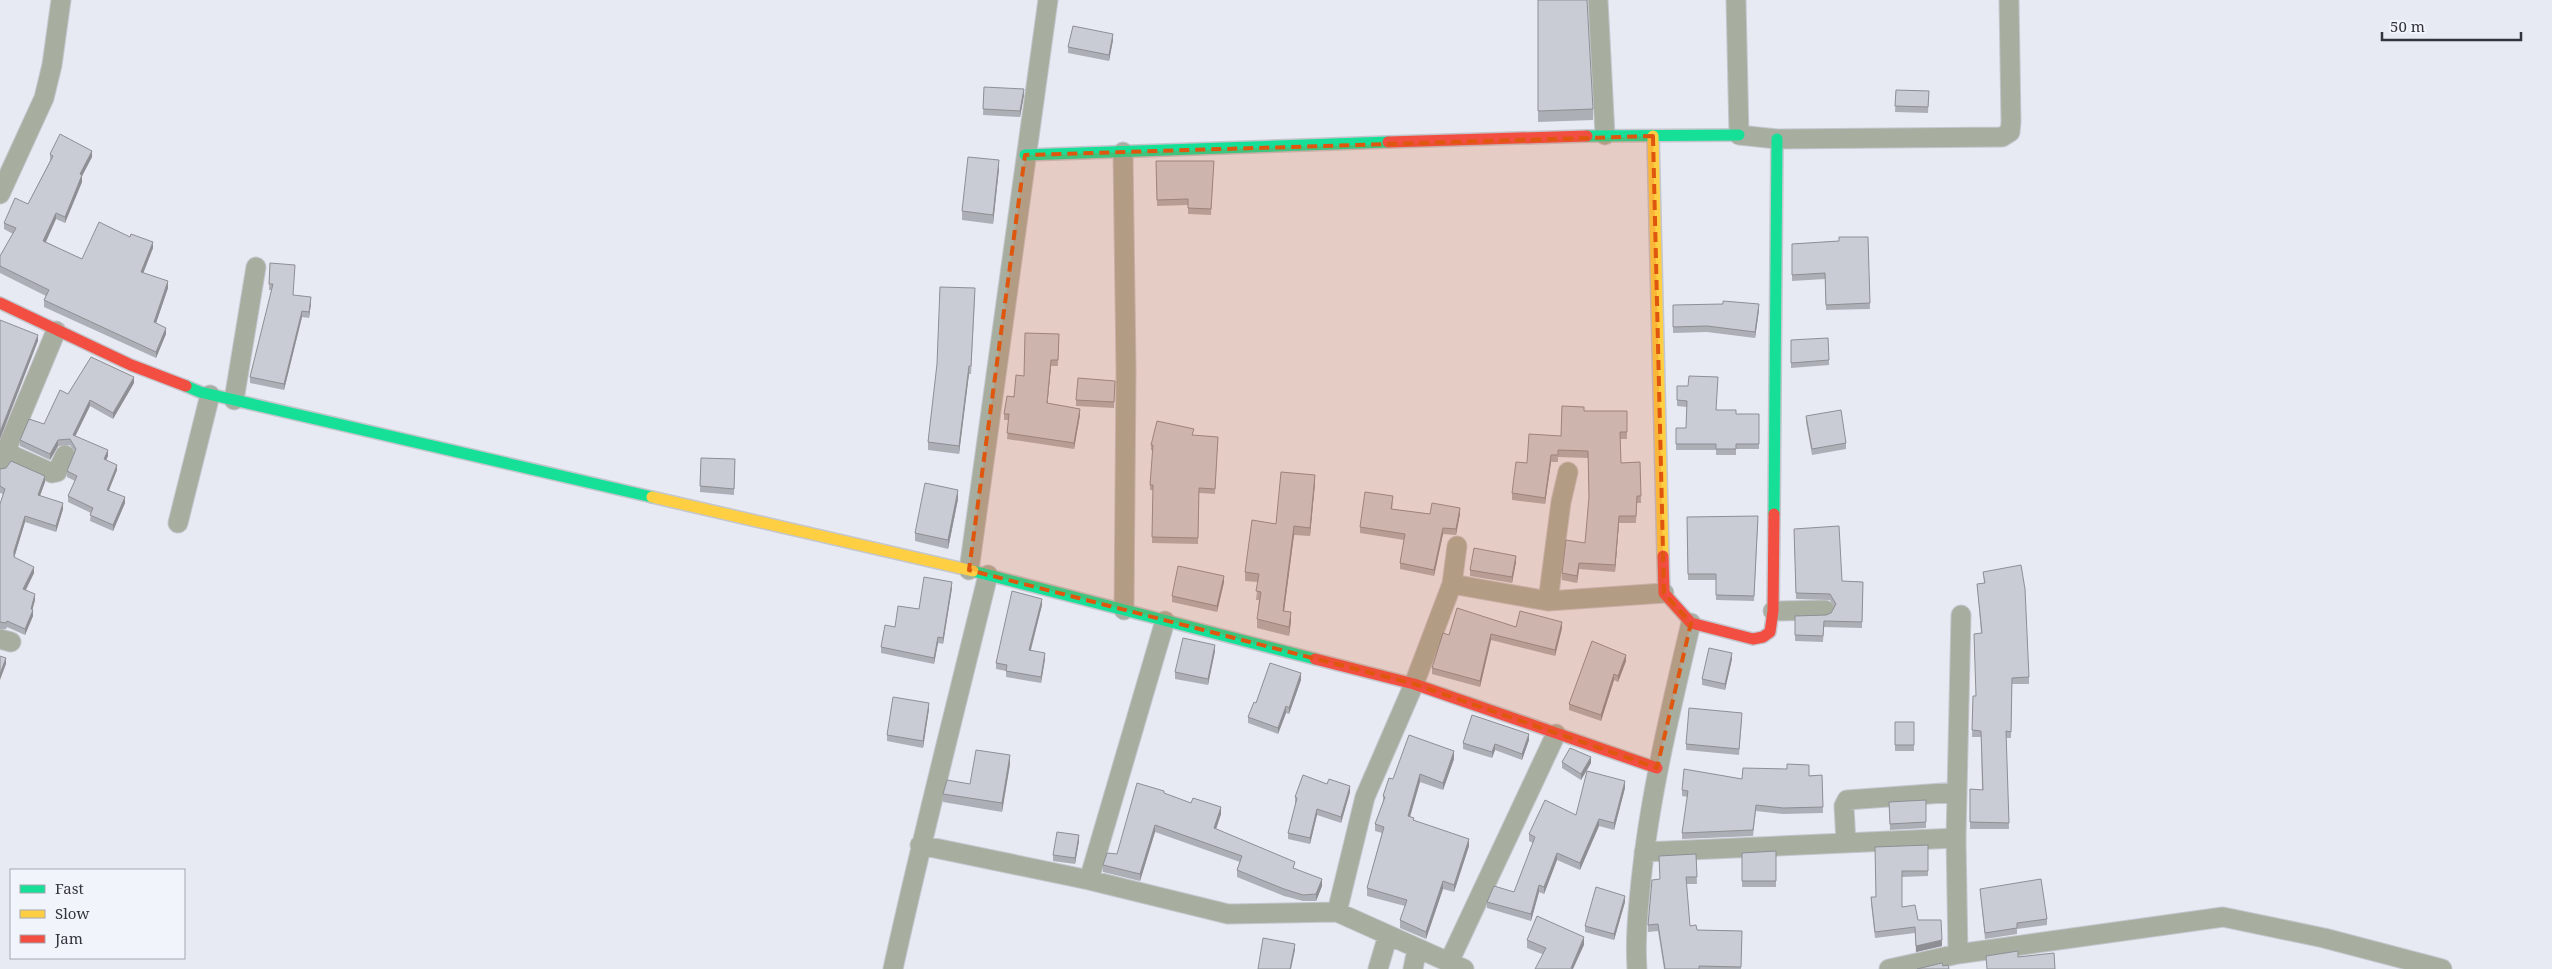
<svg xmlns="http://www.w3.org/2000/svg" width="2552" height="969" font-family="'Noto Serif',serif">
	<rect width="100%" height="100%" fill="#e7eaf3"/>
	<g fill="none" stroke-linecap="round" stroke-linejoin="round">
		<defs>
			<path id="street" d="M1598 0 1605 135
				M1736 0 1739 135 1777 139 2002 137 2010 132 2011 122 2009 0
				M1123 152 1126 370 1124 610
				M0 194 44 98 52 65 61 0
				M234 400 256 267
				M5 452 52 473 57 472 65 455
				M0 465 56 331
				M178 523 210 395
				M969 570 1048 0
				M1452 584 1457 546
				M1548 601 1561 502 1568 472
				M1773 611 1825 610
				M0 639 11 642
				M1846 843 1844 806 1847 800 1957 792
				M920 845 1089 880 1228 914 1337 912 1464 969
				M1644 852 1956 838
				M1089 880 1165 621
				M1337 912 1365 797 1414 684 1452 584 1548 601 1664 593
				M1958 954 1956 838 1961 615
				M1449 962 1556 734
				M893 969C922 837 956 706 988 575
				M1378 969 1388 935
				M1413 969 1417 949
				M1637 969C1635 939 1638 911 1641 881 1650 794 1671 708 1691 623
				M1889 969 1958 954 2223 917 2324 938 2442 969"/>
			<path id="fast" d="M1587 136 1739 135
				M1025 155 1388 142
				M186 386 200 392 652 497
				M1774 514 1777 139
				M973 571 1315 659"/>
			<path id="slow" d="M1653 136 1663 556
				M652 497 973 571"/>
			<path id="jam" d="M1388 142 1587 136
				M0 303 131 365 186 386
				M1663 556 1664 593 1691 623 1753 639 1763 637 1770 632 1773 611 1774 514
				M1315 659 1414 684 1657 768"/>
		</defs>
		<use href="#street" stroke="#c4c6cd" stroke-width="21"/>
		<use href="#fast" stroke="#c4c6cd" stroke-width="14"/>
		<use href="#slow" stroke="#c4c6cd" stroke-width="14"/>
		<use href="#jam" stroke="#c4c6cd" stroke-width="14"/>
		<use href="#street" stroke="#a7aea0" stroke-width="19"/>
		<use href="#fast" stroke="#16e098" stroke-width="11"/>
		<use href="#slow" stroke="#ffcf43" stroke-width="11"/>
		<use href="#jam" stroke="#f24e42" stroke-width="11"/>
	</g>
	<path fill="#adafb6" d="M1538 0 1593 109V120L1538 122Z
		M1113 40 1109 61 1068 53V47Z
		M984 87 1024 95 1020 117 983 115Z
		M1896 90 1929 91 1928 113 1895 112Z
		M50 154 92 157 82 176V182L65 223 56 219 46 242 82 259 153 248 143 273 168 288 156 323 166 334 156 358 44 307V300L46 296 0 273V256L13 234 4 229V223L28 204 50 161Z
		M1156 161H1214L1211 215 1188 214V205L1157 206Z
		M999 169 993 224 962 220V211Z
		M1868 237 1870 309 1826 310 1825 279 1792 281V244L1839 241Z
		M270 263 293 295 311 303 309 318 302 317 284 390 250 383V377L272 290H269Z
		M975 296 971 374H969L959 454 928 450V442Z
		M1673 305 1759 310 1755 338 1707 332 1673 333Z
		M1059 334 1058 366H1051L1047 403 1080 415 1074 449 1007 439 1009 420H1004V414L1024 376Z
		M1791 340 1829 360V365L1791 368Z
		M1115 381 1114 408 1076 406V400Z
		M134 383 113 419 90 406 75 436 108 456 106 460 117 470 109 490 125 503 113 531 90 521 91 513 68 502V496L75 481 67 477V471L75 452 70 445 58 446 50 460 20 446V440L44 424 68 394Z
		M1677 386 1717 410 1736 414H1759V449H1736V455H1716V450H1676V428H1686L1687 407 1677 406Z
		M1584 411H1627V439H1620L1621 463 1640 462 1641 503H1637L1636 523H1619L1615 572 1579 569 1577 583 1562 580V573L1585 543 1589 498 1588 458 1558 457V462H1551L1545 504 1512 500V493L1527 463 1561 436Z
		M1806 416 1846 443V449L1812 455 1806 422Z
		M1194 436 1218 437 1215 494 1199 493 1198 544 1152 543 1153 490H1150V485L1153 451 1151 450V445Z
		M701 458 735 459 734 495 700 492Z
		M0 469 45 482 40 496 63 509 56 532 25 522 14 558 34 573 26 590 35 600 32 610 33 616 25 635 7 627 6 629H0V504L3 494 0 493Z
		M1315 483 1310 536 1294 535 1284 611 1291 621 1289 636 1257 628V619L1259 600H1256L1258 582 1245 581V572L1276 524Z
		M958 499 948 549 915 541V533Z
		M1393 502 1392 509 1430 514H1460L1456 535 1443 534 1434 576 1400 569V563L1404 540 1360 533V527Z
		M1687 517 1758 521 1754 601 1716 600V580H1688Z
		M1794 529 1842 581 1863 582 1862 628 1824 627 1823 642 1795 641V616L1826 615 1831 613 1834 607 1830 600 1796 599Z
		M1516 562 1512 583 1470 576V570Z
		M1983 572 2029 677V684H2012L2011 738H2006L2009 829H1970V789L1982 790 1981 737H1972L1973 696H1976L1981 633 1977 584 1984 583Z
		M1224 582 1217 612 1172 602V596Z
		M952 588 943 644 938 643 934 664 881 653V647L895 627 919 609Z
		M1042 605 1031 650 1045 659 1041 683 1006 677V671L996 669V663Z
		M1516 627 1562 628 1555 656 1491 640 1480 687 1432 674V668L1449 635Z
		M1215 651 1208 685 1175 679V672Z
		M1732 659 1725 690 1702 685V679Z
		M1626 661 1618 682 1614 680 1601 721 1569 710V704Z
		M1301 680 1289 714 1286 713 1278 734 1248 723V717L1256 703Z
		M929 709 923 748 887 741V735Z
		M1742 719 1739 755 1686 750V744Z
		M1895 722H1914V751H1895Z
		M1529 740 1522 760 1495 750 1492 758 1463 749V743Z
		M1454 759 1443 790 1420 782 1410 817 1414 820 1469 846 1454 892 1443 889 1426 939 1400 928V920L1405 906 1367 896V888L1382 833 1375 831V824L1383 802V796L1393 779Z
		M1562 762 1591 763 1581 780 1562 768Z
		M1010 764 1002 812 943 802V794L970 784Z
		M1822 775 1823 813 1783 814 1756 811 1753 836 1682 839V833L1688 797 1682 796V790L1742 779Z
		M1625 788 1614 830 1599 826 1580 870 1557 860 1544 894 1539 892 1531 921 1487 908V902L1514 892 1533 843 1529 841V834L1576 815Z
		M1350 792 1341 823 1317 815 1310 844 1288 839V833L1296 804 1295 803V797Z
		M1164 794 1221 814 1216 829 1295 869 1322 886 1316 901H1303L1284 896 1237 877V870L1240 862 1155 832 1140 881 1103 872V865L1117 854Z
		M1889 802 1926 822V828L1890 830Z
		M1079 841 1075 864 1053 861V855Z
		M1928 845V876L1902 877V907L1918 920 1942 946 1916 952 1915 933 1875 938 1871 903V897H1876Z
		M1776 851V887H1742V853Z
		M1696 854 1697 884H1686L1690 926 1697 930 1742 931 1741 969H1664L1658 931 1648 932V925L1660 879Z
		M1980 889 2047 919V925L2017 929V934L1985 939Z
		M1625 902 1614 940 1585 932V926Z
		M1527 940 1584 945 1542 954 1527 948Z"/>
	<path fill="#8d8f94" d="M1113 34V40L1109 61V55Z
		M1024 89V95L1020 117V111Z
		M92 151V157L82 176V182L65 223V217L80 174Z
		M999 160V169L993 224V215Z
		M56 213V219L43 248V241Z
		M153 242V248L141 279V272Z
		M168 281V288L154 329V322Z
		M311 297V303L309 318V312Z
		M1759 304V310L1755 338V332Z
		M302 311V317L284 390V384Z
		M166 328V334L156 358V352Z
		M38 335V341L0 439V432Z
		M1051 360V366L1047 409V403Z
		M969 366V374L959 454V446Z
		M134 377V383L113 419V413Z
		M90 400V406L73 441V435Z
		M1080 409V415L1074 449V443Z
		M58 440V446L50 460V454Z
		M108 450V456L104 465V459Z
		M1551 455V462L1545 504V498Z
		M117 465V470L107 495V490Z
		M1315 475V483L1310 536V528Z
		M45 476V482L38 501V495Z
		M958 490V499L948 549V540Z
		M125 497V503L113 531V525Z
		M63 503V509L56 532V526Z
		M1460 508V514L1456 535V529Z
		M25 516V522L14 558V563V551Z
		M1619 516V523L1615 572V565Z
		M1294 526V535L1283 619V611Z
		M1443 528V534L1434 576V570Z
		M1516 556V562L1512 583V577Z
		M1579 563V569L1577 583V576Z
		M34 567V573L23 595V589Z
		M1224 576V582L1217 612V606Z
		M952 582V588L943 644V638Z
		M35 594V600L31 615V609Z
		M1042 599V605L1029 656V650Z
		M33 610V616L25 635V629Z
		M1291 612V621L1289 636V627Z
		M1562 622V628L1555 656V650Z
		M1491 634V640L1480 687V681Z
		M938 637V643L934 664V658Z
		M1215 645V651L1208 685V679Z
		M1045 653V659L1041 683V677Z
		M1732 653V659L1725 690V684Z
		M1626 655V661L1618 682V676Z
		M6 658V664L0 680V674Z
		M1301 673V680L1289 714V708Z
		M1614 674V680L1601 721V715Z
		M929 703V709L923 748V741Z
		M1286 706V713L1278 734V728Z
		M1529 734V740L1522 760V754Z
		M1495 744V750L1492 758V752Z
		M1454 751V759L1443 790V783Z
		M1010 755V764L1002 812V803Z
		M1591 757V763L1581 780V774Z
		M1420 774V782L1408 823V816Z
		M1625 781V788L1614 830V823Z
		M1350 786V792L1341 823V817Z
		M1221 807V814L1214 835V828Z
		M1317 809V815L1310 844V838Z
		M1599 819V826L1580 870V863Z
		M1155 825V832L1140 881V874Z
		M1079 835V841L1075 864V858Z
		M1469 839V846L1454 892V885Z
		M1557 853V860L1544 894V887Z
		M1322 879V886L1316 901V894Z
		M1443 881V889L1426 939V932Z
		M1539 885V892L1531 921V914Z
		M1625 896V902L1614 940V934Z
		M1584 937V945L1573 969 1571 968Z
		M1942 940V946L1916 952V946Z
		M1295 944V950L1291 969H1290Z"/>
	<path fill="#c9ccd4" stroke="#8d8f94" d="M1538 0H1587L1593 109 1538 111Z
		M1073 26 1113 34 1109 55 1068 47Z
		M984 87 1024 89 1020 111 983 109Z
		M1896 90 1929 91 1928 107 1895 106Z
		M60 134 92 151 80 174 82 175 65 217 56 213 43 241 82 259 99 222 130 237 131 234 153 242 141 272 168 281 154 322 166 328 156 352 44 300 49 290 0 266V256L16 228 4 223 15 198 28 204 53 156 50 154Z
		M968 157 999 160 993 215 962 211Z
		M1156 161H1214L1211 209 1188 208V199L1157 200Z
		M1839 237H1868L1870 303 1826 305 1825 273 1792 275V244L1839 241Z
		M270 263 295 265 293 295 311 297 309 312 302 311 284 384 250 377 273 284H269Z
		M940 287 975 288 971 366H969L959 446 928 442 937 364Z
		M1723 301 1759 304 1755 332 1707 326 1673 327V305L1723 304Z
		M0 320 38 335 0 432Z
		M1025 333 1059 334 1058 360H1051L1047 403 1080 409 1074 443 1007 433 1009 414H1004L1007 396 1014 397 1016 375 1024 376Z
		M1828 338 1829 360 1791 363V340Z
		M91 357 134 377 113 413 90 400 73 435 108 450 104 459 117 465 107 490 125 497 113 525 90 515 93 508 68 496 77 476 67 471 76 449 70 439 58 440 50 454 20 440 29 419 44 424 60 390 68 394Z
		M1689 376 1718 377 1716 410H1736V414H1759V444H1736V449H1716V444H1676V428H1686L1687 401 1677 400V386H1688Z
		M1078 378 1115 381 1114 402 1076 400Z
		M1562 406 1584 407V411H1627V432H1620L1621 463 1640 462 1641 496H1637L1636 516H1619L1615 565 1579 563 1577 576 1562 573 1566 540 1585 543 1589 497 1588 451 1558 450V455H1551L1545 498 1512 493 1516 462 1527 463 1529 434 1561 436Z
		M1841 410 1846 443 1812 449 1806 416Z
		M1157 421 1194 429 1192 435 1218 437 1215 489 1199 488 1198 538 1152 537 1153 485H1150L1153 445H1151Z
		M701 458 735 459 734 489 700 486Z
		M11 461 45 476 38 495 63 503 56 526 25 516 14 551V557L34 567 23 589 35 594 31 609 33 610 25 629 7 621 6 623 0 622V504L5 489 0 486V469L6 468Z
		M1281 472 1315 475 1310 528 1294 526 1283 611 1291 612 1289 627 1257 619 1261 592 1256 591 1259 574 1245 572 1252 520 1276 524Z
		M925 483 958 490 948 540 915 533Z
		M1365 492 1393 496 1391 509 1430 514 1432 503 1460 508 1456 529 1443 528 1434 570 1400 563 1405 534 1360 527Z
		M1758 516 1754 596 1716 595V574H1688L1687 517Z
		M1839 526 1842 581 1863 582 1862 622 1824 621 1823 636 1795 635V616L1826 615 1831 613 1836 604 1830 594 1796 593 1794 529Z
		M1474 548 1516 556 1512 577 1470 570Z
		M2021 565 2025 589 2029 677 2012 678 2011 732 2006 731 2009 823 1970 822V789L1983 790 1981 731 1972 730 1973 696H1976L1974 634 1982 633 1977 584 1985 583 1983 572Z
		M1178 566 1224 576 1217 606 1172 596Z
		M924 577 952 582 943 638 938 637 934 658 881 647 885 625 895 627 898 606 919 609Z
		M1012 591 1042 599 1029 650 1045 653 1041 677 1006 671 1007 665 996 663Z
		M1457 608 1516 627 1520 611 1562 622 1555 650 1491 634 1480 681 1432 668 1443 633 1449 635Z
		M1183 638 1215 645 1208 679 1175 672Z
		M1592 641 1626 655 1618 676 1614 674 1601 715 1569 704Z
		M1709 648 1732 653 1725 684 1702 679Z
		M0 656 6 658 0 674Z
		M1270 663 1301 673 1289 708 1286 706 1278 728 1248 717 1254 702 1256 703Z
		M893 697 929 703 923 741 887 735Z
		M1689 708 1742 713 1739 749 1686 744Z
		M1472 715 1529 734 1522 754 1495 744 1492 752 1463 743Z
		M1895 722H1914V745H1895Z
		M1409 735 1454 751 1443 783 1420 774 1408 816 1414 818 1413 820 1469 839 1454 885 1443 881 1426 932 1400 920 1407 900 1367 888 1384 827 1375 824 1385 797 1383 796 1389 778 1393 779Z
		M1570 748 1591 757 1581 774 1562 762Z
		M976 750 1010 755 1002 803 943 794 947 780 970 784Z
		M1787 764 1809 765V776L1822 775 1823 807 1783 808 1756 805 1753 830 1682 833 1688 791 1682 790 1684 769 1742 779 1743 768 1787 769Z
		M1587 771 1625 781 1614 823 1599 819 1580 863 1557 853 1544 887 1539 885 1531 914 1487 902 1494 886 1514 892 1535 837 1529 834 1545 800 1576 815Z
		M1303 775 1327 784 1329 779 1350 786 1341 817 1317 809 1310 838 1288 833 1297 798 1295 797Z
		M1137 783 1164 791V793L1191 803 1193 798 1221 807 1214 828 1295 862 1293 868 1322 879 1316 894 1303 895 1284 889 1237 870 1242 856 1155 825 1140 874 1103 865 1107 853 1117 854Z
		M1926 800V822L1890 824 1889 802Z
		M1057 832 1079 835 1075 858 1053 855Z
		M1928 845V871H1902V907L1915 905 1918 920H1941L1942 940 1916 946 1915 927 1875 932 1871 897H1876L1875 847Z
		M1776 851V881H1742V853Z
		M1696 854 1697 877H1686L1690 926 1696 925 1697 930 1742 931 1741 967 1699 966V969H1665L1658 924 1648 925 1652 880 1660 879 1659 856Z
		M2041 879 2047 919 2017 923V928L1985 933 1980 889Z
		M1596 887 1625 896 1614 934 1585 926Z
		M1537 916 1584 937 1571 968 1573 969H1535L1546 948 1527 940Z
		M1263 938 1295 944 1290 969H1258Z
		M2018 951V957L2054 953 2055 969H1987L1986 956Z
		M1942 963 1943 966 1948 965 1949 969H1917Z"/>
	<path fill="#df570e" fill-opacity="0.2" stroke="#df570e" stroke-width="4" stroke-dasharray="10 6" stroke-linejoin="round" d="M1653 136 1664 593 1691 623 1657 768 1414 684 969 570 1025 155Z"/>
	<rect x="10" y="869" width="175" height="90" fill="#f2f4fc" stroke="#a5a7af"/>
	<rect x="20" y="885" width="25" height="8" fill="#16e098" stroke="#a5a7af"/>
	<text x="55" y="894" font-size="15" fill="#32343b">Fast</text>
	<rect x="20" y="910" width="25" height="8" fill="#ffcf43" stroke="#a5a7af"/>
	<text x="55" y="919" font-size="15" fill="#32343b">Slow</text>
	<rect x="20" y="935" width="25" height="8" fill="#f24e42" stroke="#a5a7af"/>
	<text x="55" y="944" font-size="15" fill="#32343b">Jam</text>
	<path d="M2382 32v8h139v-8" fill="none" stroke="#32343b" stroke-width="2.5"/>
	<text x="2390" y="32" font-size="15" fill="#32343b" stroke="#f2f4fc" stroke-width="4" paint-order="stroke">50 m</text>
</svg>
